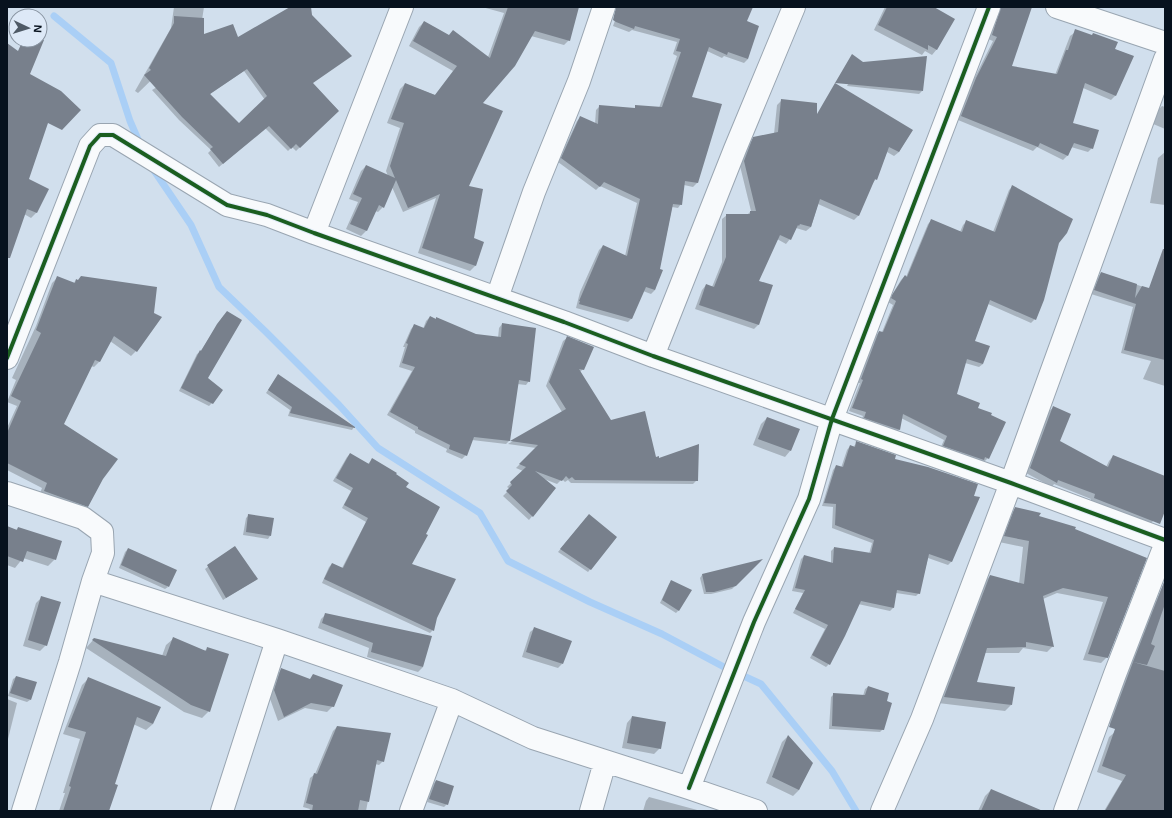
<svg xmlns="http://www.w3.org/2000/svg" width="1172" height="818" font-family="Helvetica,sans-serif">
	<rect width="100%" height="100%" fill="#d1dfed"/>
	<path fill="#0003" fill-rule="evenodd" d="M174 7H204L200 33 138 93 135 91 171 28Z
		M482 7H578L569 40 564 45 531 36 481 103 468 187 473 239 483 243 475 266 470 271 418 253 436 198 403 212 392 187 383 207 378 212 375 211 366 231 361 236 346 229 358 202 349 199 361 171 366 166 388 176 386 171 400 128 387 123 400 89 405 84 435 95 453 71 409 46 419 27 424 22 488 57 504 13Z
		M620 7H748L746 21 748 59 744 63 724 56 722 58 707 51 690 98 721 105 697 183 693 187 684 185 681 204 678 208 672 207 655 290 651 294 643 291 632 318 628 322 576 308 580 292 599 250 603 246 625 256 637 203 600 186 596 190 558 162 577 121 581 117 595 124 596 110 600 106 634 109 636 106 659 108 677 56 673 54 677 42 632 30 629 32 613 26Z
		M885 7H921L937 49 932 55 925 51 922 55 874 30Z
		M997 7H1014L1010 67 1055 75 1070 36 1074 33 1132 56 1115 96 1111 100 1083 88 1072 123 1092 148 1088 152 1071 147 1067 156 1063 160 1037 147 1033 151 958 120 972 83 993 41 988 39Z
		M283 12 312 83 338 110 296 151 292 147 288 151 265 128 219 167 208 153 211 150 179 120 152 90ZM244 71 265 100 239 124 210 94Z
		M858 66 922 91 919 94 847 86Z
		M7 99 27 180 47 189 36 213 31 218 24 214 7 251Z
		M782 100 815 127 912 130 899 152 894 156 887 152 876 179 872 184 858 216 854 220 818 204 811 227 806 231 796 228 790 239 786 244 777 239 758 281 771 286 758 325 754 329 695 309 702 290 706 285 712 287 722 262V219L727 215H747L751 211 740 166 749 143 754 138 774 134 777 105Z
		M1162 106 1165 107V129L1151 123 1154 114Z
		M1165 152V205L1150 203 1158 158Z
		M1012 187 1058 243 1035 319 1031 323 988 304 974 342 983 364 979 367 965 363 956 394 977 408 988 458 984 462 983 461 980 463 940 449 944 440 901 418 899 430 895 433 861 421 863 416 849 411 860 383H858L876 335 879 332H882L893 305 888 302 889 300 901 280 905 276 906 277 928 224 932 220 960 232 963 225 966 222 993 232 1009 190Z
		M1101 273 1162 293 1165 297V386L1143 379 1151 361 1121 353 1133 307 1091 294 1098 277Z
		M58 277 73 284 76 280 136 351 131 356 110 341 99 362 94 367 91 366 63 425 102 479 88 506 82 512 39 496 42 488 7 470V435L8 433 7 428 17 406 7 402 16 380 12 378 36 326 52 283Z
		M224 315 206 378 212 403 209 406 179 391 197 354 200 352Z
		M430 317 435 319 437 318 475 335 498 338 499 328 502 324 529 381 526 385 517 384 509 441 506 444 472 440 466 455 462 459 446 452 447 449 415 433V431L387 415 412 371 399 367 405 347H403L411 329 415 325 423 329 426 321Z
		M567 338 583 369 580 372 610 422 656 458 697 480 693 484 571 483 568 480 565 482 562 479 557 484 544 479 555 488 529 520 503 496 510 489 507 487 523 471 516 468 536 448 508 444 562 412 546 386 563 341Z
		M276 378 354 427 352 430 288 416 290 410 266 393Z
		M1054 407 1058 441 1106 467 1109 461 1113 456 1165 477V492L1153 521 1149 526 1090 502 1091 499 1054 484 1052 487 1026 473 1049 411Z
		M767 418 790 451 785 457 753 445 761 424Z
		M857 443 978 498 951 562 948 565 928 558 919 593 916 596 896 593 893 608 890 611 858 604 829 664 826 667 810 658 825 629 793 613 803 593 792 591 801 559 804 556 831 563V551L834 548 869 554 872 543 832 528 833 507 822 506 833 470 836 466 841 468 847 450 850 446 853 447Z
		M350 454 368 464 372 459 405 488 411 565 436 618 433 630 430 633 322 583 329 567 332 564 342 568 366 522 342 508 351 491 333 481 347 457Z
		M1016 508 1038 517 1073 529 1132 594 1107 657 1101 663 1083 660 1103 602 1057 593 1043 599 1053 646 1047 652 1023 648 1019 653H985L976 683 1011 705 1005 711 938 703 984 582 990 576 1019 584 1023 547 999 542 1010 514Z
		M249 515 270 536 268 539 243 535 246 518Z
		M586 518 616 538 588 572 558 552Z
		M7 527 16 530 18 528 55 559 48 566 23 558 15 568 7 565Z
		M234 547 254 581 223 600 205 569Z
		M128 549 168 587 165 589 119 568 125 552Z
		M702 575 735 586 732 589 711 594H704L700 578Z
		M671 581 678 611 676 613 660 603 669 584Z
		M1165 581V738L1108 724 1153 607Z
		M42 597 46 645 40 651 23 646 36 603Z
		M326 614 423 667 418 672 367 657 369 648 318 628 321 619Z
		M535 628 562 664 558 668 522 657 530 632Z
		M94 639 162 656 166 645 173 639 204 651 207 649 209 711 202 718 184 712 86 648Z
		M281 670 333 706 327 712 305 708 278 721 269 696 276 675Z
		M16 677 30 700 27 702 8 696 13 679Z
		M88 679 153 724 146 730 133 724 114 785 108 811H59L65 793H63L80 739 63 734 82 685Z
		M868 687 886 702 883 729 880 732 829 729 831 697 834 694 863 696 865 689Z
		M7 699 17 703 7 743Z
		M632 717 660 748 654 754 622 748 627 723Z
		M337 727 383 761 379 765 375 764 366 811H309L310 809 303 807 310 778 315 774 333 731Z
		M1115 732 1165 765V811H1104L1122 781 1097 772 1109 737Z
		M788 736 811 763 799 790 793 796 766 783 782 742Z
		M436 781 447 804 444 807 427 802 433 784Z
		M991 790 1041 811H978L985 796Z
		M649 797 701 811H643L646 801Z"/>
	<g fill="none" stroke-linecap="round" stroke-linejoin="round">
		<path stroke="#aacff6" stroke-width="7" d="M54 16 111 63 130 121 140 144
			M153 169 191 225 219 287 266 332 339 405 378 448 480 513 508 561 590 602 662 634 724 667 761 684 832 771 856 811"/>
	</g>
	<path fill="#78808c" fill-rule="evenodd" d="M290 7H311L312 15 352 56 313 83 339 111 300 148 296 144 291 149 269 126 223 164 210 149 213 147 182 117 144 75 151 70 149 68 174 23V16L204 18V34L233 24 238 37ZM247 69 267 96 239 123 210 94Z
		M508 7H579L570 41 535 31 515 66 483 103 503 111 469 186 483 189 474 238 484 242 476 266 422 248 440 194 408 208 396 180 384 208 379 205 367 231 350 224 362 198 353 194 366 165 395 178 390 166 404 123 391 119 405 83 435 95 457 66 413 41 424 21 449 35 453 30 490 58Z
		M616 7H753L747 21 759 26 748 59 728 52 727 55 709 47 692 97 722 104 698 183 685 181 682 205 673 204 660 269 663 270 655 290 646 287 632 319 579 304 580 301H579L603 245 627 256 640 199 604 182 600 187 561 158 580 116 598 124 599 105 635 108V105L662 107 681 52 676 51 680 39 635 26 634 29 616 22 613 20Z
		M887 7H934L955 19 937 50 928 45V50L878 25Z
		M1001 7H1032L1012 66 1057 74 1066 50H1068L1075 29 1092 35 1093 33 1118 42 1115 49 1134 56 1116 96 1085 83 1073 123 1099 130 1093 149 1074 143 1068 156 1040 143 1038 147 961 116 976 78 997 37 992 35Z
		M23 40H44L30 74 61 91 81 110 62 130 48 123 29 179 49 189 37 213 27 209 10 258H7V43L18 51Z
		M852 54 863 62 927 56 923 91 835 83Z
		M835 83 913 130 899 152 889 147 877 180 875 179 859 216 820 199 811 227 800 224 799 226 798 225 791 240 780 235 759 281 773 285 759 325 699 305 706 284 714 287 726 257V214H750V211H756L744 161 753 137 778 132 781 99 817 103V114Z
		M1012 185 1073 219 1067 233 1059 243 1044 300 1036 320 990 300 975 341 990 346 983 364 967 359 957 394 980 403 978 408 992 413 991 415 1006 422 989 459 985 457 984 460 943 446 947 436 903 414 900 430 864 418 866 412 852 408 863 380 861 379 879 331 883 332 896 301 891 298 892 295 905 275 907 277 931 219 962 232 966 220 995 232Z
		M1163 249H1165V360L1124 350 1136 304 1094 290 1101 272 1137 284 1135 298 1142 286 1149 288Z
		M57 276 75 283 76 279 78 280 81 276 157 287 154 313 162 317 137 352 114 336 100 362 95 360 64 424 118 459 103 479 88 507 44 491 47 483 7 463V433L21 401 11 396 41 333 36 330Z
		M227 311 242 320 208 378 223 390 213 404 181 388 200 350 201 351 217 324Z
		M430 316 436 319V317L476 334 501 337 502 323 536 328 530 382 519 380 510 441 474 437 467 456 449 449 450 445 418 429V427L390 412 415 367 402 363 408 344 406 343 414 324 424 328Z
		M567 336 594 347 584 370 579 369 611 420 645 411 656 457 659 456V458L699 444 698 481 575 480 572 477 569 479 566 476 562 481 535 471 556 488 533 517 506 491 512 485 510 482 526 467 519 464 538 445 510 441 566 409 549 382Z
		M278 374 355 427V428L290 413 292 407 268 390Z
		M1053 406 1071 414 1060 441 1108 467 1113 455 1165 476V511L1160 524 1094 498 1095 494 1058 480 1057 483 1030 468Z
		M767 417 800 429 791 451 758 439Z
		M856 441 896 455 895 459 928 467 978 484 974 496 980 497 952 562 929 554 920 594 897 590 894 608 861 601 845 636 830 665 812 655 828 625 795 609 805 590 795 588 804 555 833 563 834 547 871 553 874 540 835 525 836 504 824 503 836 465 843 467 850 445 855 447Z
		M350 453 369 464 372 458 397 473 396 474 409 483 406 487 440 507 426 534 428 535 412 564 456 579 437 618 434 631 324 579 332 563 343 568 368 518 344 505 353 488 336 478Z
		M1015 507 1041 513 1039 516 1076 527 1075 529 1147 558 1108 658 1088 654 1108 597 1063 588 1043 596 1054 647 1026 642V647L987 648 977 682 1015 687 1012 705 944 697 990 575 1024 584 1029 541 1004 536Z
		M248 514 274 518 271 536 246 532Z
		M589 514 617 537 591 570 560 549Z
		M7 526 17 530 18 527 62 541 56 560 27 551 23 562 7 556Z
		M235 546 258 579 226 598 207 565Z
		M128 548 177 570 169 587 121 565Z
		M763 559 736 586 714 592H706L702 574Z
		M671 580 692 590 679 611 662 600Z
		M1164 582 1165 604 1151 644 1155 646 1147 665 1133 662Z
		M41 596 61 602 47 646 28 640Z
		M325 613 432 636 423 667 371 652 373 643 322 623Z
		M534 627 572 641 563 664 526 652Z
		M173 637 206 651 207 647 229 654 210 712 191 705 92 640 94 638 166 656Z
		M1133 662 1165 671V811H1105L1126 775 1102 766 1115 729 1109 727Z
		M281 668 310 679 313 674 343 685 334 707 311 703 284 717 274 690Z
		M16 676 37 682 31 700 10 693Z
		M88 677 161 707 153 724 137 717 115 784 118 785 109 811H63L71 787 69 786 86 732 68 727Z
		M868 686 889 693 887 701 892 703 884 730 832 726 833 693 865 695Z
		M632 716 666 722 661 749 627 743Z
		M337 726 391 733 384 762 377 760 369 802 360 800 358 811H312L313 805 306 803 314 773 317 774Z
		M788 735 813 763 799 790 772 777Z
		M436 780 454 786 448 805 429 799Z
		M991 789 1043 811H981Z"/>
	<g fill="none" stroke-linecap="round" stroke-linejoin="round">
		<defs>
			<path id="street" d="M1057 7 1165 43
				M314 233 402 7
				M497 298 534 192 579 81 604 7
				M653 356 735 149 794 7
				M7 358 90 146 100 135H113L227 205 267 215 314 233 564 322 653 356 1011 483 1165 540
				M7 493 83 518 102 532 103 553 93 581 70 662 23 811
				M93 581 277 640 452 700 533 738 689 788 756 811
				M689 788 754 622 809 499 832 419 989 7
				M222 811 277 640
				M411 811 452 700
				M591 811 605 762
				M882 811 922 719 1011 483 1165 59
				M1065 811 1115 674 1165 545"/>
		</defs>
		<use href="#street" stroke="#99a5b1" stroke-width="24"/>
		<use href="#street" stroke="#f8fafc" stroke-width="22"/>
		<defs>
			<path id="cycleway" d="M7 358 90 146 100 135H113L227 205 267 215 314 233 564 322 653 356 1011 483 1165 540
				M689 788 754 622 809 499 832 419 989 7"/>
		</defs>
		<use href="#cycleway" stroke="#dde9f7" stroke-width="6"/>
		<use href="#cycleway" stroke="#1b5e20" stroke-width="4"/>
	</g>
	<rect width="1172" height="818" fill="none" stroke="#07121e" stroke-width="16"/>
	<g transform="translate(28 28) rotate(94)"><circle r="19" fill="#dde9f7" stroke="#8793a0"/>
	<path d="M0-3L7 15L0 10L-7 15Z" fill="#4e5a66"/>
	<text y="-6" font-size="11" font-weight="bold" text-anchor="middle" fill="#07121e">N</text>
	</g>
</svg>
